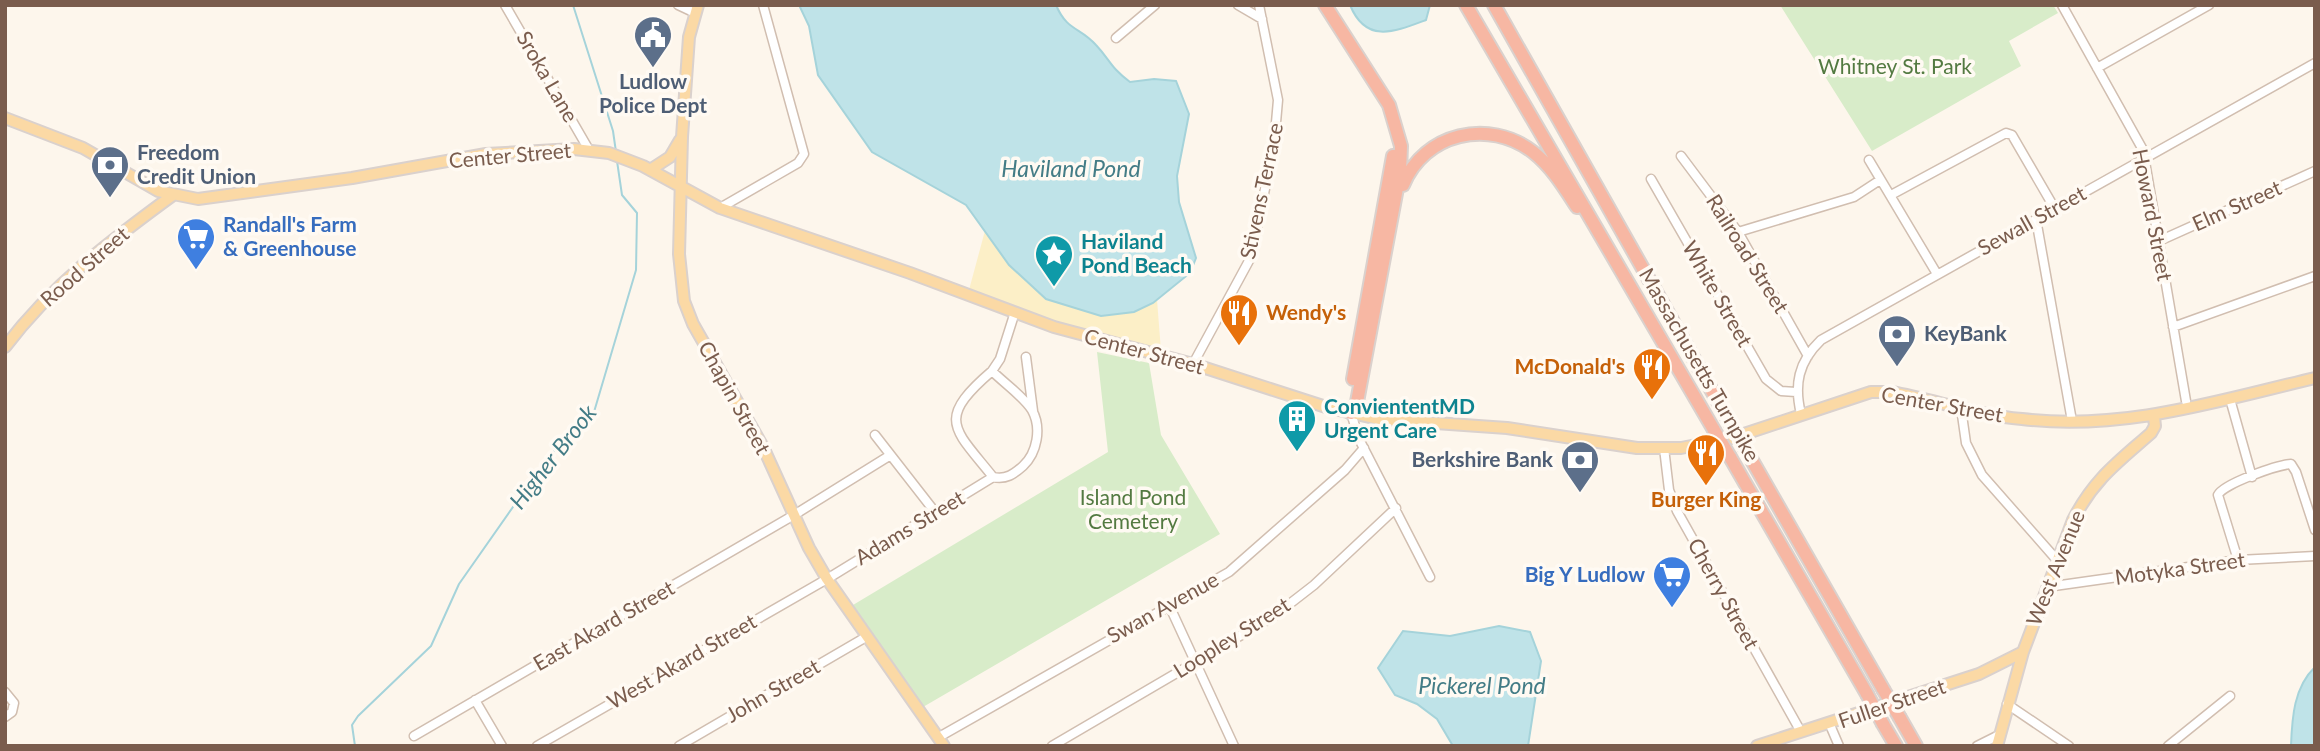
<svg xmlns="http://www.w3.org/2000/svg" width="2320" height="751" font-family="Lato,sans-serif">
	<rect width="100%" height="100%" fill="#fdf6ec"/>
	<path fill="#d8ecc9" d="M1780 5H2053L2058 13 2009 41 2021 66 1872 151Z
		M1097 352 1149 363 1161 435 1220 534 923 707 853 605 1108 452Z"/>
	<path fill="#fcefc7" d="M986 227 1156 287 1161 351 1080 331 969 290Z"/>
	<path fill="#bfe3e8" stroke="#a5d3da" stroke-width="2" d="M799 5H1056C1067 31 1080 27 1096 45 1111 61 1110 67 1130 82L1154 79 1176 81 1189 114 1177 176 1179 202 1196 258 1190 273 1153 303 1134 312 1101 316 1046 299 1009 265 966 205 872 152 818 75 809 26Z
		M1350 5H1430L1426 20C1394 32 1366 44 1350 5Z
		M1499 626 1530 632 1541 661 1528 746H1453L1437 719 1417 704 1395 695 1378 668 1403 631 1450 636Z
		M2315 667V746H2291C2292 717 2294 687 2315 667Z"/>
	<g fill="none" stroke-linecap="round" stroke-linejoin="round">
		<path stroke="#a5d3da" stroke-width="2" d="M573 5 613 131 616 152
			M355 746 352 725 358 716 431 646 459 584 548 457 594 412 636 270 637 213 622 195 617 161"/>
		<defs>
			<path id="minor" d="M505 5 589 150
				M678 5 695 13
				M1238 5 1262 19
				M2062 5 2143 150 2186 401
				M1116 38 1155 5
				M2097 68 2209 5
				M1681 156 1738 232 1808 356
				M1869 160 1937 274
				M1651 179 1766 379 1781 391 1796 392
				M1891 195 2006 133 2012 135 2055 209
				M720 208 798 163 804 154 763 5
				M2036 219 2072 421
				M1738 232 1854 197 1880 180
				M2159 241 2315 171
				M2173 327 2315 276
				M1026 357 1033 411
				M1193 364 1251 257 1274 145 1278 100 1259 5
				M992 371C1004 383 1023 396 1032 410 1042 428 1037 453 1023 466 1014 474 1006 480 993 477 954 428 935 420 992 371Z
				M992 371 1000 359 1015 312
				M2230 399 2252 477
				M1961 408 1966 443 1982 475 2056 559
				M1351 413 1359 439 1430 577
				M1801 414C1794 385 1798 362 1821 340L2315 63
				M875 435 935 512
				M1664 448 1669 490 1677 511 1801 732
				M2238 560 2218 495C2223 484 2277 465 2291 464L2296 472 2315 530
				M2047 587 2238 560 2315 556
				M1169 605 1234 746
				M5 692 14 703 12 712 5 717
				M475 700 502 746
				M2007 704 2069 746
				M1830 725 1839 746
				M414 736 794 515 889 456
				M939 737 1229 572 1345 470 1364 448
				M537 746 827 579 993 477
				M679 746 866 637
				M1052 746 1274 616 1314 585 1396 508
				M1977 746 1999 735
				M2168 746 2230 696"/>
			<path id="major" d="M698 5 689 37 682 137 679 254 684 301 693 324 763 447 809 548 827 579 944 746
				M5 118 83 148 158 191 198 199 352 178 486 154 574 149 609 153 643 166 720 208 910 273 1054 327 1193 364 1326 407 1378 419 1507 428 1637 448H1681L1732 438 1871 392H1891C1935 400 1977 415 2022 419 2124 431 2217 401 2315 378
				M650 170 670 157 680 140
				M5 347C52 285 110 241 173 195
				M1757 746 1979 674 2023 652
				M1997 746 2023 652 2073 520C2094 479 2118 462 2151 433L2155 426 2154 417"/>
			<path id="highway" d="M1325 5 1389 105 1401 146 1400 172 1357 402 1351 413
				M1466 5 1714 430
				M1494 5 1729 421
				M1403 185C1424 133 1489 118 1533 152 1552 167 1564 187 1577 207
				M1353 379 1393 156
				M1746 450 1883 689
				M1730 457 1867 694
				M1900 718 1916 746
				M1883 724 1896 746"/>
		</defs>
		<use href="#minor" stroke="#d1beb0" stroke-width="11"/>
		<use href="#major" stroke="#dad1cd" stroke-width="14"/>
		<use href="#highway" stroke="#dad1cd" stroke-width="16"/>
		<use href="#minor" stroke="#fff" stroke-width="8"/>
		<use href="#major" stroke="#fbd9a5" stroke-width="10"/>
		<use href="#highway" stroke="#f7b7a3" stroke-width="12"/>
		<defs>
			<path id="highway-bridge" d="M1729 421 1746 450
				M1714 430 1730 457
				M1883 689 1900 718
				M1867 694 1883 724"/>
		</defs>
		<use href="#highway-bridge" stroke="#dad1cd" stroke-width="16" stroke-linecap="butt"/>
		<use href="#highway-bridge" stroke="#f7b7a3" stroke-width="12"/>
	</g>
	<defs>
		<symbol id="civic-pin" viewBox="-11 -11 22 30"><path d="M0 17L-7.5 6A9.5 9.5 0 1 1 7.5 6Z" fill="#5c6f8a" stroke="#fffaf3"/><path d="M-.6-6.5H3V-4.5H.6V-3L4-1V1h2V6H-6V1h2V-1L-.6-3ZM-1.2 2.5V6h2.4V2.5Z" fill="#fff"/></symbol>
		<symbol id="bank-pin" viewBox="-11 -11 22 30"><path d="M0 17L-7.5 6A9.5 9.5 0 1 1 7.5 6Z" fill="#5c6f8a" stroke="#fffaf3"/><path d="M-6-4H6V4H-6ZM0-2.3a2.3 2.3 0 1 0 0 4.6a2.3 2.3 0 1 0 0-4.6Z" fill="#fff"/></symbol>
		<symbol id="supermarket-pin" viewBox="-11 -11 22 30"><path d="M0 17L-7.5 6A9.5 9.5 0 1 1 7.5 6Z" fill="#3f7fe0" stroke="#fffaf3"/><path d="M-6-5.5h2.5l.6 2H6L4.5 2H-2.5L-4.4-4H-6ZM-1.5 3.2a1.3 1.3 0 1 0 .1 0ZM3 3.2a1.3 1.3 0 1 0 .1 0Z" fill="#fff"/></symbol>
		<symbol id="sight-pin" viewBox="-11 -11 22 30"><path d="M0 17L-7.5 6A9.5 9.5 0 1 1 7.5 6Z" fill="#0f9aa8" stroke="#fffaf3"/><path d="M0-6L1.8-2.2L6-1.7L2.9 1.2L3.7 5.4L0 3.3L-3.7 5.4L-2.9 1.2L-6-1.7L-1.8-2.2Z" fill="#fff"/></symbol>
		<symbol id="restaurant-pin" viewBox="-11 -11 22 30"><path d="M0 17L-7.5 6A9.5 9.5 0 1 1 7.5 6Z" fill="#e8710a" stroke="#fffaf3"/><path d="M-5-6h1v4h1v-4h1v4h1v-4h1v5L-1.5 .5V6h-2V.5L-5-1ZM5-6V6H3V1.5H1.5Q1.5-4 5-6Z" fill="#fff"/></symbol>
		<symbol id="building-pin" viewBox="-11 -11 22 30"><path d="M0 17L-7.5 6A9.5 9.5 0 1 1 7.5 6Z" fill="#0f9aa8" stroke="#fffaf3"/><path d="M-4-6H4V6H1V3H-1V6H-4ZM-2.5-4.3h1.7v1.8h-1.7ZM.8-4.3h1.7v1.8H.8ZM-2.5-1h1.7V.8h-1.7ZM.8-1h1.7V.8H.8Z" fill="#fff"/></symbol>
	</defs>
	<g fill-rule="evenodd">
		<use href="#civic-pin" x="631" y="13" width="44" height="60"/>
		<use href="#bank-pin" x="88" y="143" width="44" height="60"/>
		<use href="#supermarket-pin" x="174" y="215" width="44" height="60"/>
		<use href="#sight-pin" x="1032" y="232" width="44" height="60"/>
		<use href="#restaurant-pin" x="1217" y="291" width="44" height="60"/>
		<use href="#bank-pin" x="1875" y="312" width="44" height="60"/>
		<use href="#restaurant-pin" x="1630" y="345" width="44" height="60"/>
		<use href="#building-pin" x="1275" y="397" width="44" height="60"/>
		<use href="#restaurant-pin" x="1684" y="431" width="44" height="60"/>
		<use href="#bank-pin" x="1558" y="438" width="44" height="60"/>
		<use href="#supermarket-pin" x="1650" y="553" width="44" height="60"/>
	</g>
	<g text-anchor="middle" stroke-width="7" stroke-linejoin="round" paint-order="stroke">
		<g font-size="21" fill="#537a41" stroke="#fffaf3">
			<text x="1895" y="74">Whitney St. Park</text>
			<text x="1133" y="505">Island Pond<tspan x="1133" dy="24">Cemetery</tspan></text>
		</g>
		<g font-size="21" fill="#7a5c4d" stroke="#fffaf3">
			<text transform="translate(547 77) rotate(60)" y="7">Sroka Lane</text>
			<text transform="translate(510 156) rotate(-5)" y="7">Center Street</text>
			<text transform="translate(1262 191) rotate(-78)" y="7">Stivens Terrace</text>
			<text transform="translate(2237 206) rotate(-24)" y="7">Elm Street</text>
			<text transform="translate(2152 215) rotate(79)" y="7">Howard Street</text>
			<text transform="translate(2032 221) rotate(-29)" y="7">Sewall Street</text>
			<text transform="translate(1747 254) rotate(58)" y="7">Railroad Street</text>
			<text transform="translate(85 267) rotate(-41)" y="7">Rood Street</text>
			<text transform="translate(1717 294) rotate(60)" y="7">White Street</text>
			<text transform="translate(1144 352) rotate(15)" y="7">Center Street</text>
			<text transform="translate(1699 365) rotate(60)" y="7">Massachusetts Turnpike</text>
			<text transform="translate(734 398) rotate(61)" y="7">Chapin Street</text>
			<text transform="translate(1942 405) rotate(10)" y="7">Center Street</text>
			<text transform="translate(910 528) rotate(-31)" y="7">Adams Street</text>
			<text transform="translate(2056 568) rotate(-68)" y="7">West Avenue</text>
			<text transform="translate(2180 569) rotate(-8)" y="7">Motyka Street</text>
			<text transform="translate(1723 594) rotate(61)" y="7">Cherry Street</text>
			<text transform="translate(1163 608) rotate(-29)" y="7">Swan Avenue</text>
			<text transform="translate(604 626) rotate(-30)" y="7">East Akard Street</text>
			<text transform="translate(1232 638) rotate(-32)" y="7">Loopley Street</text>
			<text transform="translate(682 662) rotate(-30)" y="7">West Akard Street</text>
			<text transform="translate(773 691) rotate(-30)" y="7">John Street</text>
			<text transform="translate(1892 704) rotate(-19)" y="7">Fuller Street</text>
		</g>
		<g font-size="21" font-weight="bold" fill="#4e5e75" stroke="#fffaf3" text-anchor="start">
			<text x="653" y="89" text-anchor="middle">Ludlow<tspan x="653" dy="24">Police Dept</tspan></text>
			<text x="137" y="160">Freedom<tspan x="137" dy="24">Credit Union</tspan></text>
			<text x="1924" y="341">KeyBank</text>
			<text x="1553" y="467" text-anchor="end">Berkshire Bank</text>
		</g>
		<g font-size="21" font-weight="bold" fill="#366cbe" stroke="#fffaf3" text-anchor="start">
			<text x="223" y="232">Randall's Farm<tspan x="223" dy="24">&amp; Greenhouse</tspan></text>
			<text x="1645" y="582" text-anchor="end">Big Y Ludlow</text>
		</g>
		<g font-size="21" font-weight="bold" fill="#0d838f" stroke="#fffaf3" text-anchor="start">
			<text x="1081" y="249">Haviland<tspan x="1081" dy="24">Pond Beach</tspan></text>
			<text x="1324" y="414">ConviententMD<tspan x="1324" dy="24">Urgent Care</tspan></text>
		</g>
		<g font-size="21" font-weight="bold" fill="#c56008" stroke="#fffaf3" text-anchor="start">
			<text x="1266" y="320">Wendy's</text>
			<text x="1625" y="374" text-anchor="end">McDonald's</text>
			<text x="1706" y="507" text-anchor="middle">Burger King</text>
		</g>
		<g font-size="23" font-style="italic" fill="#437c86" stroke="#fffaf3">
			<text x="1071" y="177">Haviland Pond</text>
			<text transform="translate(553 457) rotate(-52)" y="8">Higher Brook</text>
			<text x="1482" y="694">Pickerel Pond</text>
		</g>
	</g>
	<rect width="2320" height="751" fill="none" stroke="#7a5c4d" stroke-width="14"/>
</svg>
